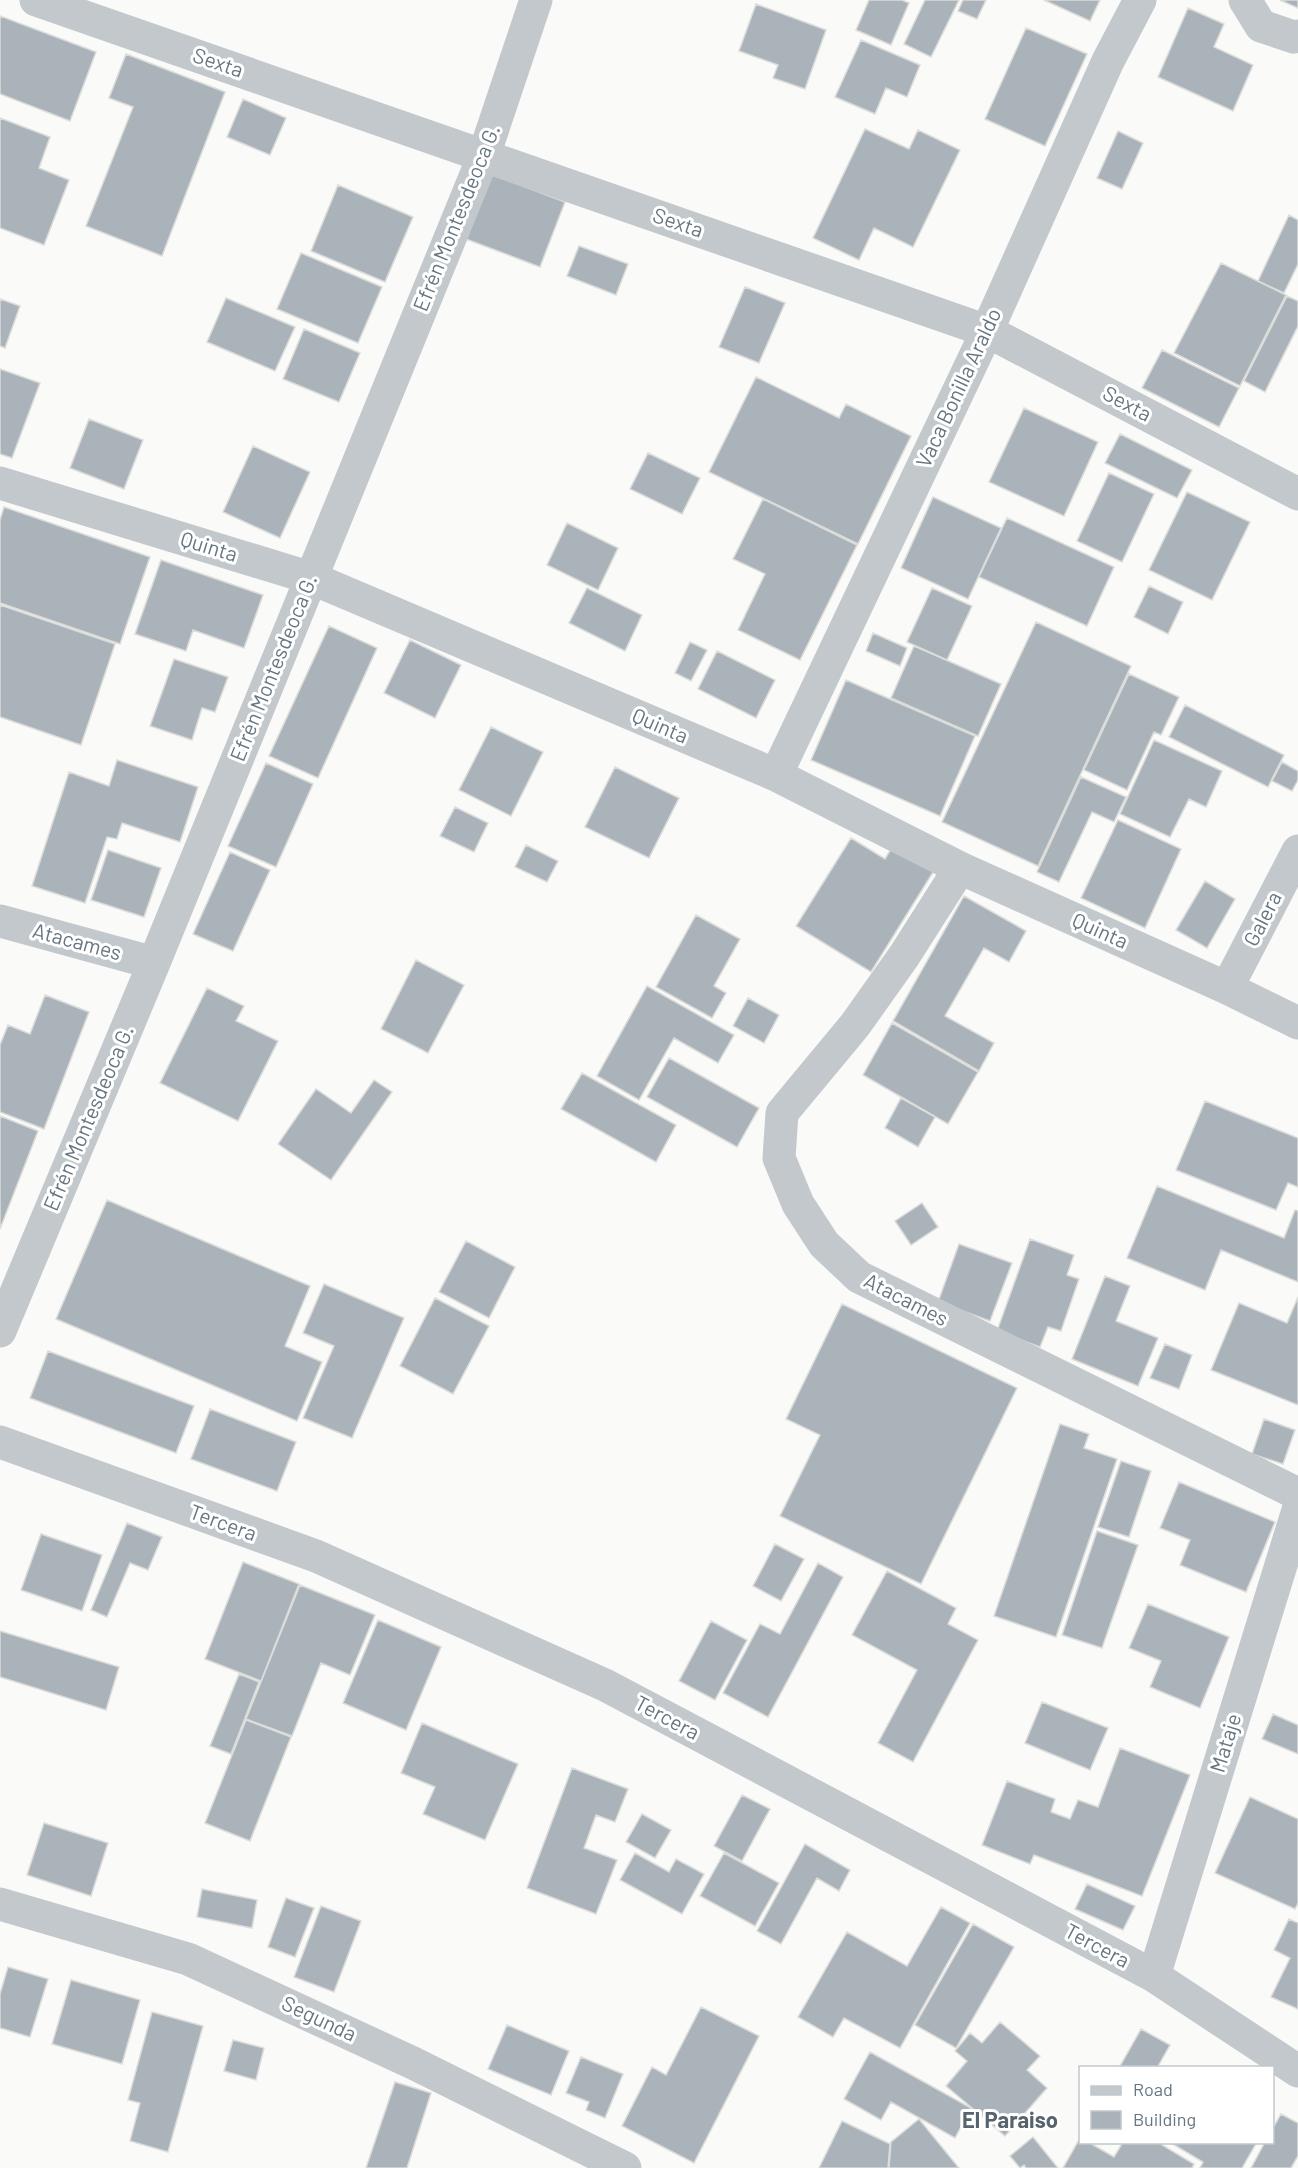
<svg xmlns="http://www.w3.org/2000/svg" width="1298" height="2168" font-family="Barlow,sans-serif">
	<rect width="100%" height="100%" fill="#fafaf8"/>
	<path fill="#aab3b9" stroke="#dcdcda" stroke-width="1.5" d="M869 0H902L909 3 891 45 856 30Z
		M925 0H959L931 57 904 44Z
		M963 0H986L977 19 958 11Z
		M1044 0H1100L1090 21Z
		M1280 0H1298V8Z
		M756 4 826 30 805 89 773 78 778 65 739 51Z
		M1188 8 1224 24 1214 47 1253 65 1233 111 1158 77Z
		M0 16 96 52 70 121 0 94Z
		M1026 28 1087 54 1045 146 985 119Z
		M861 40 920 65 907 97 886 88 875 114 835 97Z
		M126 54 225 92 162 256 86 226 133 107 109 98Z
		M243 99 286 118 270 155 227 137Z
		M0 118 50 137 39 168 69 180 44 245 0 228Z
		M865 129 909 149 918 130 960 150 913 247 874 228 859 260 813 238Z
		M1118 131 1143 143 1122 189 1097 178Z
		M491 174 565 202 540 267 466 239Z
		M338 185 413 217 385 282 311 251Z
		M1289 215 1298 220V264L1284 293 1258 281Z
		M579 246 628 264 616 295 567 276Z
		M301 253 382 287 358 343 277 309Z
		M1221 263 1286 295 1240 386 1174 353Z
		M745 287 785 303 759 363 719 347Z
		M1287 296 1298 301V326L1265 392 1244 381Z
		M226 298 295 327 275 371 207 342Z
		M0 299 20 306 5 348 0 346Z
		M304 329 360 353 339 402 283 379Z
		M1162 350 1239 388 1219 427 1142 388Z
		M0 369 40 383 12 458 0 454Z
		M756 377 839 418 846 404 911 436 858 544 709 472Z
		M1024 408 1098 442 1064 516 989 482Z
		M89 419 143 440 124 489 70 468Z
		M1120 434 1192 470 1177 498 1105 463Z
		M253 446 310 472 280 538 223 512Z
		M648 453 700 478 682 514 630 489Z
		M1109 473 1154 494 1122 562 1077 541Z
		M1187 492 1250 522 1212 600 1149 570Z
		M933 497 1001 528 968 599 901 568Z
		M763 499 857 545 800 660 738 630 765 574 733 559Z
		M4 507 150 557 120 644 0 603V520Z
		M1007 518 1114 567 1087 626 979 577Z
		M567 523 618 548 598 590 547 565Z
		M161 560 263 595 244 648 193 630 186 651 135 634Z
		M1149 586 1183 602 1168 634 1134 617Z
		M587 588 642 615 625 651 569 623Z
		M932 588 972 606 947 660 907 642Z
		M0 605 115 644 81 745 0 717Z
		M1036 622 1131 666 1038 866 942 822Z
		M329 626 377 648 318 778 269 756Z
		M873 633 907 648 900 666 866 651Z
		M410 640 461 665 435 718 384 693Z
		M690 642 707 650 691 681 675 673Z
		M914 646 1001 684 978 736 891 698Z
		M717 651 775 680 756 718 698 689Z
		M174 659 228 677 215 712 202 708 192 740 150 726Z
		M1129 674 1179 697 1161 735 1154 732 1127 790 1084 770Z
		M846 680 975 736 940 816 811 760Z
		M1185 705 1284 755 1268 787 1169 737Z
		M491 727 543 752 511 816 459 790Z
		M1154 740 1222 771 1206 807 1189 799 1170 837 1120 814Z
		M117 760 198 787 180 842 122 823 117 839 107 837 85 903 32 886 69 772 109 786Z
		M1282 762 1298 771V780L1292 791 1272 781Z
		M266 763 313 784 276 867 228 846Z
		M615 767 679 798 649 858 585 827Z
		M1081 777 1126 797 1114 822 1092 812 1059 882 1037 872Z
		M455 807 488 823 474 852 440 836Z
		M1118 820 1181 849 1145 928 1081 898Z
		M851 838 885 859 894 844 935 869 871 972 796 926Z
		M526 845 558 861 547 882 515 867Z
		M108 850 161 868 144 917 91 900Z
		M230 852 270 870 233 951 193 934Z
		M1205 881 1235 899 1207 948 1176 930Z
		M964 896 1026 931 1009 962 984 948 945 1016 994 1043 979 1071 893 1021Z
		M696 915 740 939 714 986 726 993 712 1018 656 987Z
		M416 960 464 985 428 1053 381 1029Z
		M647 986 734 1035 718 1063 674 1038 639 1100 597 1076Z
		M207 988 244 1006 236 1021 278 1041 238 1121 160 1083Z
		M45 995 89 1012 44 1129 0 1112V1045L8 1025 30 1034Z
		M748 998 779 1015 764 1043 733 1026Z
		M892 1023 978 1072 948 1124 863 1075Z
		M669 1058 759 1108 737 1147 647 1097Z
		M582 1073 676 1125 656 1162 561 1109Z
		M374 1080 392 1092 331 1180 278 1144 316 1089 351 1113Z
		M901 1098 935 1117 918 1147 885 1128Z
		M1205 1101 1298 1138V1187L1288 1183 1276 1210 1176 1170Z
		M0 1116 38 1131 0 1229Z
		M1157 1186 1284 1238 1295 1210 1298 1211V1282L1221 1250 1205 1290 1127 1258Z
		M107 1200 310 1286 285 1346 322 1362 297 1421 56 1319Z
		M922 1203 938 1227 911 1245 895 1221Z
		M1030 1239 1074 1255 1067 1275 1079 1279 1061 1331 1048 1327 1040 1347 997 1331Z
		M466 1241 515 1267 489 1318 439 1292Z
		M959 1244 1012 1263 990 1321 938 1302Z
		M1105 1276 1130 1286 1116 1321 1158 1338 1138 1386 1072 1359Z
		M324 1284 404 1318 352 1438 303 1418 334 1346 303 1333Z
		M1298 1297V1405L1211 1370 1239 1303 1287 1323Z
		M435 1298 489 1326 453 1394 400 1366Z
		M842 1304 1017 1388 921 1584 780 1516 820 1435 786 1419Z
		M1165 1344 1192 1355 1179 1389 1150 1378Z
		M48 1351 194 1406 176 1453 30 1398Z
		M210 1409 296 1442 277 1491 191 1459Z
		M1264 1419 1295 1430 1283 1464 1252 1454Z
		M1060 1424 1089 1434 1084 1448 1117 1459 1056 1637 994 1616Z
		M1121 1461 1151 1471 1129 1537 1098 1527Z
		M1179 1482 1275 1522 1246 1592 1180 1565 1190 1540 1160 1528Z
		M127 1523 162 1537 148 1570 130 1563 107 1617 91 1610Z
		M1097 1531 1138 1545 1102 1648 1062 1635Z
		M41 1534 102 1555 82 1611 21 1590Z
		M775 1544 804 1559 781 1601 753 1586Z
		M243 1562 299 1584 261 1681 205 1659Z
		M818 1563 843 1577 768 1717 723 1693 760 1624 780 1634Z
		M887 1571 956 1608 948 1624 978 1640 913 1762 878 1743 917 1670 852 1635Z
		M300 1585 375 1615 350 1675 321 1663 292 1736 246 1719Z
		M1148 1604 1229 1637 1200 1708 1150 1687 1161 1661 1129 1648Z
		M378 1620 441 1647 406 1730 343 1703Z
		M711 1621 747 1640 715 1700 679 1681Z
		M0 1631 119 1667 106 1710 0 1677Z
		M239 1674 259 1682 231 1754 210 1746Z
		M1042 1702 1108 1728 1090 1770 1025 1743Z
		M1273 1714 1298 1725V1754L1262 1739Z
		M246 1720 291 1737 250 1841 205 1823Z
		M422 1723 518 1764 485 1840 423 1814 435 1787 401 1773Z
		M1120 1748 1190 1775 1142 1896 1034 1855 1030 1864 982 1845 1007 1781 1055 1799 1051 1812 1070 1819 1078 1800 1098 1807Z
		M572 1768 628 1789 615 1822 596 1815 584 1848 617 1860 596 1914 527 1888Z
		M742 1795 770 1809 742 1861 714 1846Z
		M1250 1797 1298 1819V1903L1295 1909 1215 1873Z
		M642 1814 671 1830 655 1858 626 1842Z
		M44 1823 108 1843 91 1896 27 1875Z
		M805 1844 850 1870 839 1891 817 1878 781 1944 757 1931Z
		M635 1853 669 1872 676 1859 704 1874 682 1914 620 1880Z
		M724 1853 779 1883 755 1926 700 1896Z
		M1087 1884 1135 1906 1123 1930 1075 1909Z
		M202 1889 257 1900 252 1928 197 1917Z
		M286 1898 314 1908 295 1957 268 1947Z
		M321 1906 361 1921 334 1992 294 1977Z
		M941 1907 970 1923 900 2048 844 2018 833 2037 798 2017 847 1932 907 1966Z
		M1289 1919 1298 1923V2009L1271 1997 1290 1958 1274 1950Z
		M973 1924 1014 1947 956 2048 915 2025Z
		M8 1967 48 1979 30 2037 0 2028V1994Z
		M71 1980 140 2000 122 2064 52 2044Z
		M701 2007 759 2036 694 2163 622 2126 652 2067 666 2075Z
		M152 2012 203 2026 168 2152 130 2141 140 2103 128 2100Z
		M1000 2022 1040 2056 1027 2070 1047 2088 1005 2136 946 2086 967 2061 955 2051 970 2033 982 2043Z
		M507 2025 569 2051 551 2095 488 2069Z
		M1141 2029 1170 2045 1157 2068H1119Z
		M233 2040 264 2048 256 2080 224 2071Z
		M870 2052 971 2108 955 2138 891 2102 881 2120 844 2099Z
		M581 2057 623 2074 605 2118 586 2110 589 2102 566 2093Z
		M395 2082 431 2093 407 2168H366Z
		M1281 2114 1298 2123V2156L1291 2168H1251L1265 2142H1272V2130Z
		M919 2119 959 2168H889L891 2142Z
		M842 2121 890 2144 888 2168H819Z
		M1033 2137 1058 2168H1026L1024 2165 1020 2168 1010 2156Z
		M1080 2138V2142H1088L1114 2157 1123 2142H1163L1162 2145 1194 2164 1192 2168H1063Z
		M1257 2142 1242 2168H1200L1203 2162 1171 2143Z"/>
	<g fill="none" stroke-linecap="round" stroke-linejoin="round">
		<path stroke="#c3c8cc" stroke-width="33" d="M36 0 987 331 1298 494
			M1245 0 1261 26 1294 37 1298 36
			M0 483 311 578 776 775 960 868 1227 988 1298 1023
			M776 775 987 331 1108 61 1140 0
			M960 868 904 956 855 1025 782 1113 779 1158 798 1204 824 1244 859 1277 1298 1494
			M0 921 154 963
			M1227 988 1298 851
			M0 1331 154 963 484 155 536 0
			M0 1442 316 1556 605 1685 1154 1976 1298 2071
			M0 1904 188 1959 413 2063 625 2168
			M1154 1976 1298 1510"/>
	</g>
	<g text-anchor="middle" stroke-width="6" stroke-linejoin="round" paint-order="stroke">
		<g font-size="21" fill="#657683" stroke="#fff">
			<text transform="translate(218 63) rotate(19)" y="7">Sexta</text>
			<text transform="translate(457 218) rotate(-68)" y="7">Efrén Montesdeoca G.</text>
			<text transform="translate(678 223) rotate(19)" y="7">Sexta</text>
			<text transform="translate(959 388) rotate(-65)" y="7">Vaca Bonilla Araldo</text>
			<text transform="translate(1127 404) rotate(28)" y="7">Sexta</text>
			<text transform="translate(209 547) rotate(17)" y="7">Quinta</text>
			<text transform="translate(274 668) rotate(-68)" y="7">Efrén Montesdeoca G.</text>
			<text transform="translate(660 726) rotate(23)" y="7">Quinta</text>
			<text transform="translate(1263 919) rotate(-63)" y="7">Galera</text>
			<text transform="translate(1100 931) rotate(24)" y="7">Quinta</text>
			<text transform="translate(77 942) rotate(15)" y="7">Atacames</text>
			<text transform="translate(89 1118) rotate(-67)" y="7">Efrén Montesdeoca G.</text>
			<text transform="translate(906 1300) rotate(27)" y="7">Atacames</text>
			<text transform="translate(223 1523) rotate(20)" y="7">Tercera</text>
			<text transform="translate(667 1718) rotate(28)" y="7">Tercera</text>
			<text transform="translate(1226 1743) rotate(-73)" y="7">Mataje</text>
			<text transform="translate(1097 1946) rotate(28)" y="7">Tercera</text>
			<text transform="translate(319 2019) rotate(25)" y="7">Segunda</text>
		</g>
		<g font-size="22" font-weight="bold" fill="#57646e" stroke="#fff">
			<text x="1010" y="2128">El Paraiso</text>
		</g>
	</g>
	<rect x="1079" y="2066" width="195" height="78" fill="#ffffff" stroke="#c1c8cd" stroke-width="1.5"/>
	<rect x="1091" y="2086" width="30" height="9" fill="#c3c8cc" stroke="#c1c8cd" stroke-width="1.5"/>
	<text x="1133" y="2096" font-size="18" fill="#657683">Road</text>
	<rect x="1091" y="2111" width="30" height="18" fill="#aab3b9" stroke="#c1c8cd" stroke-width="1.5"/>
	<text x="1133" y="2126" font-size="18" fill="#657683">Building</text>
</svg>
